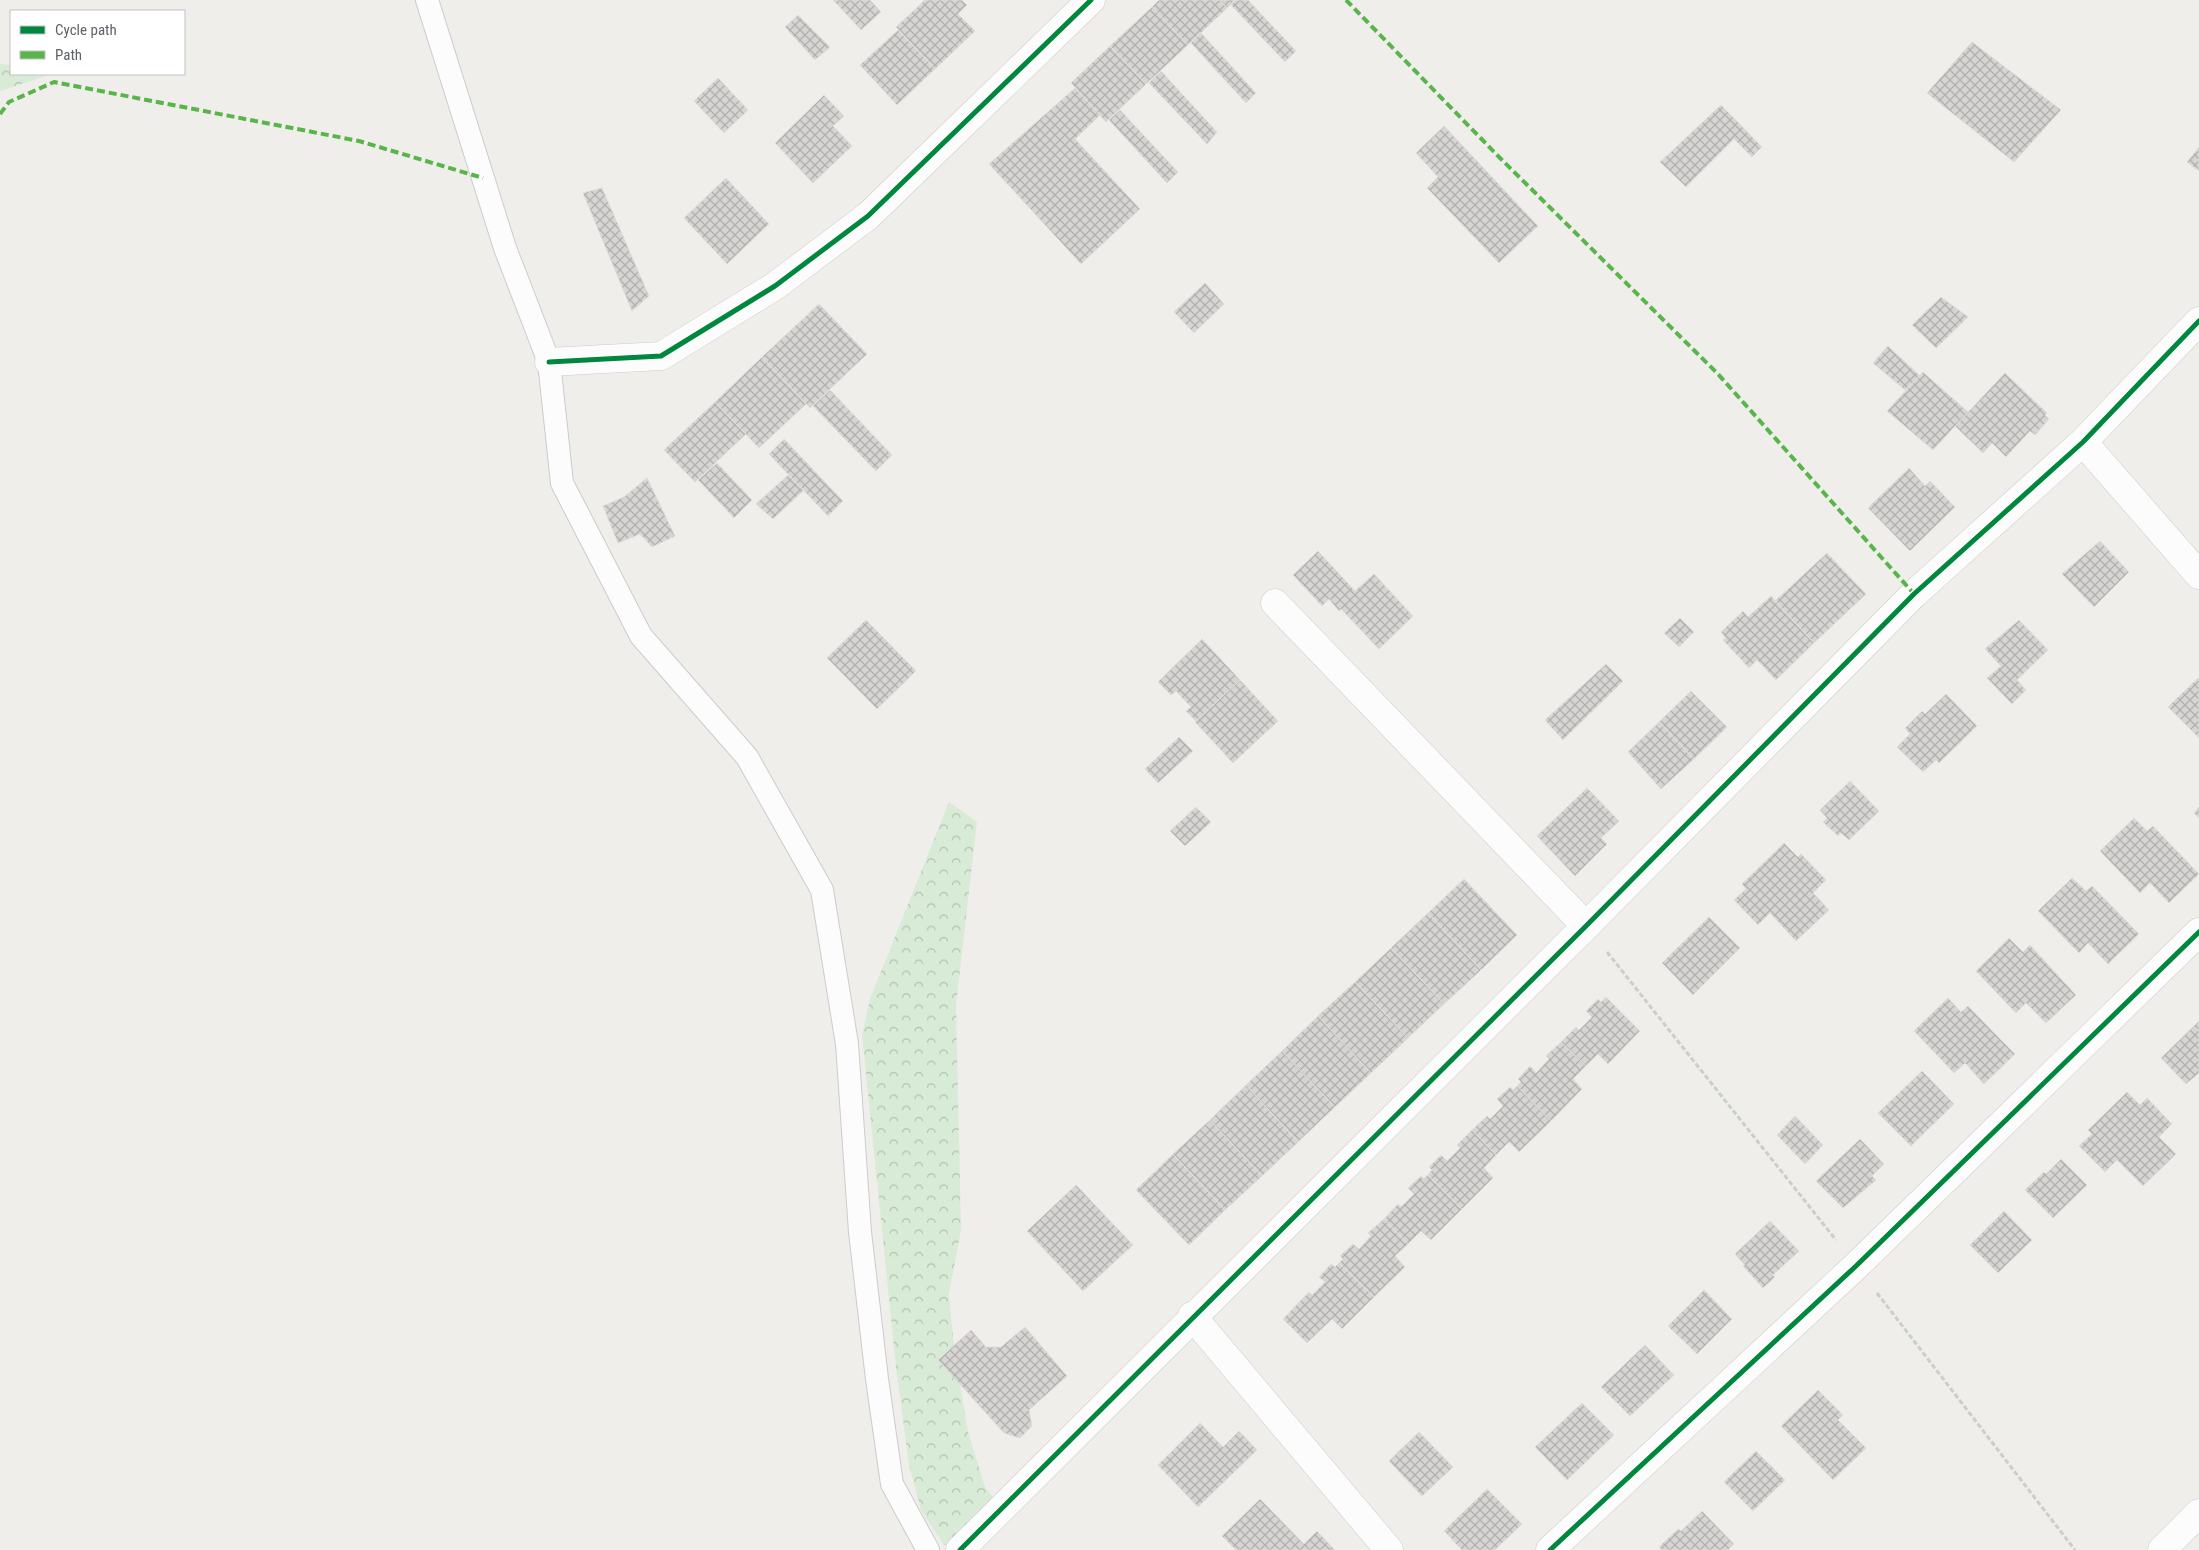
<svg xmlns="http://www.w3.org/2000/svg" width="2199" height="1550" font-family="'Roboto Condensed',sans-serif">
	<defs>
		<pattern id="forest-crowns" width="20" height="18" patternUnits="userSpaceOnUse" patternTransform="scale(1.25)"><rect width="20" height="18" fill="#d8ebd6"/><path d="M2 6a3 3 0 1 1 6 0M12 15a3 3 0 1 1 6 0" fill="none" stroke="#b2c2b1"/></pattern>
		<pattern id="building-cross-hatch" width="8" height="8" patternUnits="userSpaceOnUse" patternTransform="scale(1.25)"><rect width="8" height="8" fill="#d6d5d3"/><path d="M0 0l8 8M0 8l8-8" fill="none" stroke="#b1b0af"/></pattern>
	</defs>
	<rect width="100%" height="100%" fill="#efeeea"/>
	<path fill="url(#forest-crowns)" d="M0 64 11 65V74H52L0 91Z
		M949 802 977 822 956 1005 961 1230 949 1294 954 1347 968 1432 985 1487 999 1506 956 1543 944 1545 921 1510 909 1465 896 1367 862 1035 870 999Z"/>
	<path fill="url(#building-cross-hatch)" stroke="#deddd9" d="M833 0H870L881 12 861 30Z
		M925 0H962L967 5 958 14 975 31 935 69 896 27Z
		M1159 0H1220L1227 8 1188 45 1152 7Z
		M1220 0H1235L1227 8Z
		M1236 0H1248L1296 51 1285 62 1231 5Z
		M1152 7 1188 45 1146 84 1110 46Z
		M798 15 830 47 815 60 785 27Z
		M898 30 935 69 897 105 860 65Z
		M1201 33 1256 93 1246 103 1191 43Z
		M1972 42 2061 110 2014 162 1927 93Z
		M1110 46 1146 84 1106 122 1071 83Z
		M1161 71 1217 132 1207 144 1149 83Z
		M718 78 748 110 724 133 694 101Z
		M1075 88 1100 115 1075 139 1140 209 1081 264 989 164Z
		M824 95 844 116 833 126 852 146 813 183 775 143Z
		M1721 105 1762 147 1752 157 1734 139 1686 187 1660 162Z
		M1120 110 1178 172 1167 183 1109 120Z
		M1444 126 1538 226 1499 263 1427 188 1438 177 1416 153Z
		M2199 147V171L2187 162Z
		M726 178 769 224 727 264 684 218Z
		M602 188 649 296 632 311 583 193Z
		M1205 283 1224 304 1194 333 1174 312Z
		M1941 297 1968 317 1936 348 1912 325Z
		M819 304 867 354 810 408 762 357Z
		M1888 346 1920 376 1905 390 1873 363Z
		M762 357 806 404 759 448 715 402Z
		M1923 372 1968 412 1933 450 1887 411Z
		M2005 373 2047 413 2045 415 2049 419 2035 435 2030 431 2006 457 1992 443 1983 453 1955 426Z
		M830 390 892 455 876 471 813 406Z
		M715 402 746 434 695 482 664 450Z
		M784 439 843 501 828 516 769 454Z
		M717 463 752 500 734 518 698 480Z
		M1909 468 1925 486 1930 481 1955 507 1910 551 1868 508Z
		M788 475 804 490 773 519 756 504Z
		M647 478 675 536 652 547 640 534 618 543 603 506 624 497Z
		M2100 541 2129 572 2094 607 2062 574Z
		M1318 551 1355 591 1374 574 1413 616 1379 649 1341 609 1339 611 1329 599 1322 606 1293 575Z
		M1827 553 1866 594 1814 643 1775 601Z
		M1771 596 1814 643 1776 680 1757 660 1749 668 1723 640 1726 638 1721 632 1743 611 1748 617Z
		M1680 618 1694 632 1679 647 1664 633Z
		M866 620 916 671 877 709 827 658Z
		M2019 620 2048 650 2017 680 2026 690 2012 704 1987 678 2001 666 1985 649Z
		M1202 639 1240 680 1196 721 1186 711 1191 707 1176 691 1171 695 1158 682Z
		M1606 664 1623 681 1563 740 1545 720Z
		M2198 678 2199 679V738L2168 707Z
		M1240 680 1278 721 1233 763 1195 722Z
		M1691 691 1727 727 1694 759 1659 722Z
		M1946 694 1977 726 1939 763 1936 760 1923 772 1897 747 1910 734 1905 728 1922 711 1925 714Z
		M1659 722 1694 759 1661 789 1628 752Z
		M1179 737 1193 751 1158 783 1145 769Z
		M1850 781 1879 811 1849 840 1841 833 1838 836 1823 822 1827 818 1820 810Z
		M1587 788 1619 821 1601 838 1607 844 1575 876 1537 836Z
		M1196 807 1211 822 1185 846 1170 831Z
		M2199 807V818L2194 813Z
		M2134 818 2147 831 2153 826 2199 874 2169 903 2150 883 2140 893 2100 851Z
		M1784 843 1798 857 1801 854 1826 880 1813 893 1829 910 1796 941 1770 913 1758 925 1734 900 1746 889 1742 884Z
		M2072 878 2086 891 2092 886 2139 934 2108 964 2088 943 2079 953 2038 911Z
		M1464 879 1517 935 1481 970 1428 913Z
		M1428 913 1481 970 1444 1004 1391 948Z
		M1709 917 1740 948 1693 995 1662 963Z
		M2009 938 2023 952 2030 945 2076 995 2046 1023 2026 1003 2016 1013 1976 971Z
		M1391 948 1444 1004 1408 1038 1355 982Z
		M1355 982 1408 1038 1371 1073 1318 1016Z
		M1606 997 1640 1031 1608 1064 1598 1054 1586 1066 1561 1042 1576 1027 1579 1030 1592 1017 1586 1011 1598 999 1601 1002Z
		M1948 998 1961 1012 1968 1006 2015 1054 1984 1084 1965 1063 1954 1073 1914 1031Z
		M1318 1016 1371 1073 1335 1107 1282 1051Z
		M2199 1021V1073L2186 1084 2161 1058Z
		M1561 1042 1586 1066 1573 1079 1582 1089 1551 1121 1517 1086 1521 1082 1518 1079 1530 1066 1536 1073 1549 1059 1546 1056Z
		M1282 1051 1335 1107 1298 1142 1246 1085Z
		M1922 1071 1954 1104 1911 1146 1878 1113Z
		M1246 1085 1298 1142 1262 1176 1210 1120Z
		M1517 1086 1551 1121 1519 1152 1509 1142 1496 1155 1472 1130 1487 1116 1490 1119 1503 1106 1497 1099 1510 1087 1513 1090Z
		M2127 1092 2140 1105 2147 1098 2172 1124 2159 1137 2176 1154 2143 1186 2117 1160 2105 1172 2079 1146 2092 1134 2088 1130Z
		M1795 1116 1823 1145 1805 1164 1777 1135Z
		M1210 1120 1262 1176 1225 1210 1173 1154Z
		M1472 1130 1496 1155 1484 1168 1493 1178 1462 1209 1428 1175 1432 1170 1429 1167 1441 1155 1447 1161 1460 1148 1457 1145Z
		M1860 1139 1884 1164 1872 1176 1876 1180 1843 1208 1816 1181Z
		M1173 1154 1225 1210 1189 1245 1136 1190Z
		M2061 1159 2087 1185 2053 1218 2025 1190 2044 1172 2046 1174Z
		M1428 1175 1462 1209 1431 1240 1421 1231 1408 1244 1384 1219 1398 1204 1401 1207 1414 1194 1408 1188 1421 1176 1423 1179Z
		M1076 1185 1133 1245 1083 1291 1027 1231Z
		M2004 1211 2032 1240 1998 1273 1970 1245Z
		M1384 1219 1408 1244 1395 1256 1405 1267 1374 1297 1339 1263 1343 1259 1340 1256 1353 1244 1359 1249 1371 1236 1368 1233Z
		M1770 1221 1799 1251 1773 1275 1775 1277 1763 1288 1743 1266 1745 1265 1735 1254Z
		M1339 1263 1374 1297 1342 1329 1332 1319 1307 1343 1283 1319 1309 1292 1312 1295 1325 1282 1319 1277 1331 1264 1335 1267Z
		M1704 1290 1732 1319 1697 1354 1668 1326Z
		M1025 1327 1067 1376 1029 1410 1032 1426 1020 1438 1004 1433 938 1360 971 1330 986 1347H1001Z
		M1645 1345 1674 1375 1630 1416 1601 1387Z
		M1818 1390 1843 1415 1838 1420 1866 1448 1833 1480 1781 1426Z
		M1582 1403 1614 1435 1567 1480 1535 1447Z
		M1200 1423 1223 1447 1239 1431 1257 1450 1198 1507 1158 1465Z
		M1419 1432 1453 1467 1422 1496 1389 1461Z
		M1756 1451 1785 1480 1753 1511 1724 1482Z
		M1487 1489 1522 1524 1495 1550H1462L1444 1531Z
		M1260 1499 1304 1544 1317 1531 1335 1550H1236L1222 1536Z
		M1702 1511 1734 1544 1728 1550H1662L1659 1547 1678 1529 1681 1531Z"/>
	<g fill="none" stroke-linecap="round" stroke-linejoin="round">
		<defs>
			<path id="lane" d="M427 0 505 248 549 362 562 483 641 636 747 757 822 890 847 1044 860 1232 877 1379 892 1484 928 1550"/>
			<path id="street" d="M549 362 661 356 775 286 868 216 1091 0
				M2083 442 2199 575
				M1275 603 1586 926
				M1192 1316 1389 1550
				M960 1550 1586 926 1914 594 2083 442 2199 321
				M1550 1550 1856 1266 2199 932
				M2162 1550 2199 1513"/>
		</defs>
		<use href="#lane" stroke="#cbcccc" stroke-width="24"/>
		<use href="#street" stroke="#cbcccc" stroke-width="29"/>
		<path stroke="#cacfcc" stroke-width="3" stroke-dasharray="5 2.5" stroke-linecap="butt" d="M1607 952 1836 1240
			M1877 1293 2075 1550"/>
		<use href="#lane" stroke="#fdfcfc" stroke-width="22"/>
		<use href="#street" stroke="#fdfcfc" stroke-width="28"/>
		<path stroke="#58b549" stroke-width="4" stroke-dasharray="8 4" stroke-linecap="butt" d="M1346 0 1500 158 1718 374 1914 594
			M0 114 9 102 54 82 359 141 483 178"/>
		<defs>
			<path id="cycleway" d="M549 362 661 356 775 286 868 216 1091 0
				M960 1550 1586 926 1914 594 2083 442 2199 321
				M1550 1550 1856 1266 2199 932"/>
		</defs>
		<use href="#cycleway" stroke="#fff" stroke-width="8"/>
		<use href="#cycleway" stroke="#00873e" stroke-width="5"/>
	</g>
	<rect x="10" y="10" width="175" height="65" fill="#ffffff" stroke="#bfc1c3"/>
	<rect x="20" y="26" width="25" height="8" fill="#00873e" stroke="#bfc1c3"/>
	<text x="55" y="35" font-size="15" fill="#5f6368">Cycle path</text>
	<rect x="20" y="51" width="25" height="8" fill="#58b549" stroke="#bfc1c3"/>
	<text x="55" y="60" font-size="15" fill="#5f6368">Path</text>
</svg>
